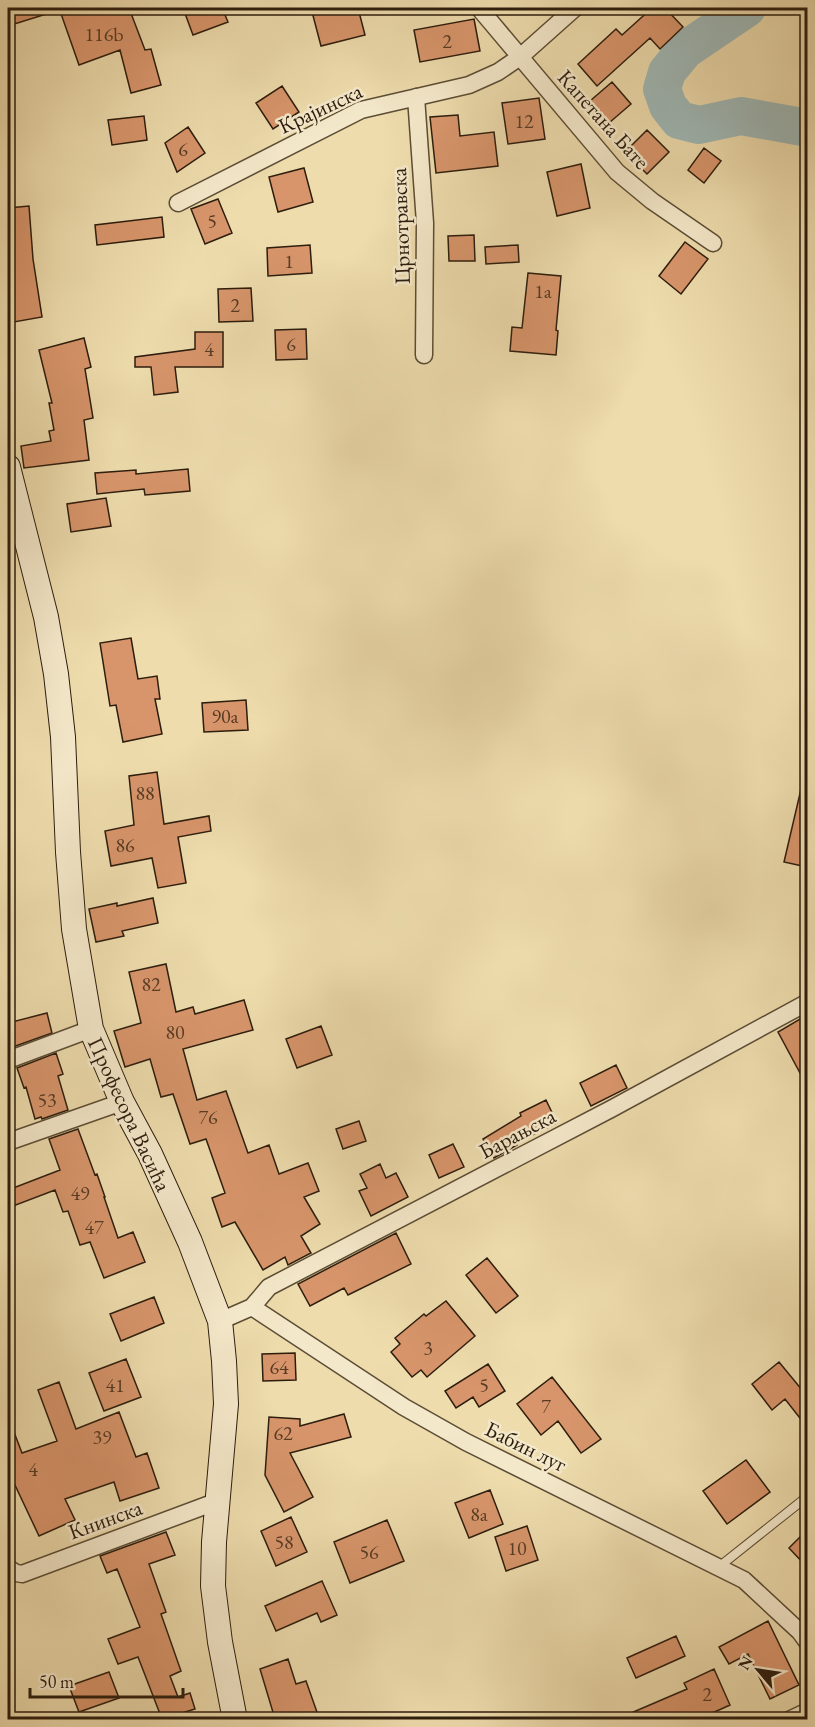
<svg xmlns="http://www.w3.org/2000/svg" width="815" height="1727" font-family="'EB Garamond',serif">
	<rect width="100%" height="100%" fill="#eedcad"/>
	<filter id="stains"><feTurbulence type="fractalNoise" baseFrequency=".00333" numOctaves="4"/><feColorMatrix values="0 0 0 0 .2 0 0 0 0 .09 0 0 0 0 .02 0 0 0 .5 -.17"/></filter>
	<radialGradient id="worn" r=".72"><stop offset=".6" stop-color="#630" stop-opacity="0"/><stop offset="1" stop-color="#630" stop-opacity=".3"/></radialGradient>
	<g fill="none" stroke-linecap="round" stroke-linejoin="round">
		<path stroke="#9fb8b6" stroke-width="38" d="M747 8 685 50 667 72 662 89 668 106 679 120 699 125 741 116 808 128"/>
	</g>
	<path fill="#d8956b" stroke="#2c1d0d" stroke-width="1.5" d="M8 8H55L56 11 8 26Z
		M59 8H129L145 50 151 49 161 85 131 93 120 50 79 65Z
		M183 8H222L228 22 193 35Z
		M311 8H358L365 35 321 46Z
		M652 8H665L683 27 660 49 650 38 597 86 578 64 616 29 622 35Z
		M474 19 480 51 420 62 414 30Z
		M612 82 631 104 602 129 583 107Z
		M282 86 299 112 273 129 256 103Z
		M539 98 545 139 508 144 502 103Z
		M458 115 460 136 494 132 498 166 436 173 430 117Z
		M144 116 147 140 112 145 108 120Z
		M188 127 205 153 177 172 165 143Z
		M647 130 669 152 647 174 625 152Z
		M704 148 721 161 704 183 688 170Z
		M581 164 590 208 557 216 547 172Z
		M304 168 313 202 278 212 269 177Z
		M218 199 232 233 205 244 191 209Z
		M29 206 33 259 42 317 14 322 8 281V208Z
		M162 217 164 237 97 245 95 225Z
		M474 235 475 261H449L448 236Z
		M685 242 708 259 681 294 659 276Z
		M310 245 312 273 268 276 267 248Z
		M518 245 519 262 486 264 485 247Z
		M528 273 561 276 556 330 558 331 556 355 510 351 512 327 522 328Z
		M251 288 253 321 219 322 218 289Z
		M306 329 307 359 276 360 275 330Z
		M195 332H223V367H175L178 392 154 395 151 367H135V357L195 349Z
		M84 338 91 367 85 369 93 418 84 420 89 460 24 468 21 446 51 441 49 431 54 430 49 403H52L39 350Z
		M188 469 190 491 145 495 144 489 97 494 95 473 136 470V474Z
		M106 498 111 526 71 532 67 504Z
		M131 638 138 679 157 676 160 699H155L162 734 123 742 116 705 110 706 100 643Z
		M246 700 248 730 204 732 202 703Z
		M157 772 164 824 209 816 211 831 178 837 186 883 158 888 152 858 111 866 105 831 134 825 129 776Z
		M801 789 807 790V867L784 862Z
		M153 898 158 923 122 931 124 936 96 942 89 909 117 903V906Z
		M166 964 176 1012 193 1007 195 1014 244 1000 253 1030 183 1049 197 1100 226 1091 248 1153 269 1145 279 1174 308 1163 319 1191 304 1197 320 1224 301 1236 311 1253 288 1265 285 1257 263 1270 235 1222 222 1227 212 1198 225 1193 206 1139 190 1144 173 1094 161 1097 150 1059 125 1067 114 1031 141 1023 129 972Z
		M47 1013 52 1033 10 1048 8 1041V1023Z
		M807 1015V1086L778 1032Z
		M321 1026 332 1055 297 1068 286 1039Z
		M56 1053 63 1074 58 1076 68 1110 42 1119 41 1117 35 1119 26 1087 24 1088 17 1068Z
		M616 1065 627 1088 591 1106 580 1083Z
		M546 1100 557 1123 516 1143 517 1145 494 1158 483 1139 521 1116 520 1113Z
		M359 1121 366 1141 343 1149 336 1129Z
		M78 1129 95 1175 97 1174 105 1197H104L118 1238 133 1232 145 1262 104 1278 90 1242 80 1245 68 1211 63 1212 55 1190 8 1208V1190L60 1170 49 1139Z
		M453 1144 464 1167 439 1178 429 1155Z
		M380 1164 386 1178 396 1173 408 1197 371 1216 359 1191 367 1188 360 1174Z
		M396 1233 411 1264 348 1295 344 1288 310 1306 298 1284Z
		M487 1258 518 1296 496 1313 466 1275Z
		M154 1297 164 1323 121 1341 110 1314Z
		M446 1301 475 1336 427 1377 421 1370 412 1377 391 1352 400 1344 395 1338 424 1314 426 1316Z
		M295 1353 296 1380 263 1381 262 1354Z
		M126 1359 141 1397 104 1411 89 1373Z
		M779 1362 807 1396V1427L785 1399 772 1410 752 1384Z
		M488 1364 505 1391 479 1407 473 1397 456 1408 445 1391Z
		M552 1377 601 1439 581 1453 558 1421 541 1435 517 1404Z
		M59 1382 76 1429 119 1412 136 1457 147 1453 159 1488 120 1501 114 1482 65 1499 75 1520 39 1536 14 1483 8 1463V1419H9L22 1453 57 1441 38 1390Z
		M344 1414 351 1437 290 1453 313 1497 284 1512 265 1475 269 1417 300 1419V1426Z
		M746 1460 770 1492 727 1524 703 1491Z
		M490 1490 503 1524 469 1538 455 1503Z
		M291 1517 307 1552 276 1566 261 1531Z
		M387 1520 404 1561 350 1583 334 1542Z
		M527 1526 538 1560 506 1571 495 1537Z
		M807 1530V1567L789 1548Z
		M166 1532 175 1555 149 1564 166 1612 161 1614 181 1671 170 1676 178 1697 190 1693 195 1709 162 1719 138 1657 118 1664 108 1639 140 1627 117 1569 107 1573 100 1556Z
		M322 1581 337 1615 321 1622 317 1613 276 1631 265 1606Z
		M768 1621 799 1685 770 1699 748 1654 729 1664 719 1647Z
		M676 1636 685 1656 636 1678 627 1658Z
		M288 1659 296 1684 306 1681 318 1715 305 1719H275L260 1669Z
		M714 1669 730 1705 699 1719H617L687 1689 684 1683Z
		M109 1672 119 1698 79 1712 69 1686Z"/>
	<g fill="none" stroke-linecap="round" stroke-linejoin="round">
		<defs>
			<path id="lane" d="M720 1566 808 1496"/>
			<path id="street" d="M479 8 617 172 652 201 713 243
				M416 97 425 223 424 355
				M178 203 361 110 469 85 498 72 520 57 575 8
				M8 1060 91 1029
				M8 1142 122 1102
				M252 1307 269 1287 611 1109 808 1002
				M220 1321 252 1307 404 1407 466 1442 744 1580 800 1632 808 1643
				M8 1568 16 1573 22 1574 218 1501
				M789 1720 808 1711"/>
			<path id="secondary" d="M8 467 46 617 56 674 63 737 68 852 74 929 91 1029 122 1102 150 1154 190 1242 220 1321 224 1361 226 1404 214 1542 213 1586 220 1642 235 1720"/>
		</defs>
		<use href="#lane" stroke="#5c4d35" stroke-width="10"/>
		<use href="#street" stroke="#5c4d35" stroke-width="19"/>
		<use href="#secondary" stroke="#2c1d0d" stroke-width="26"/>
		<use href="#lane" stroke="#f4e8ca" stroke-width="8"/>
		<use href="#street" stroke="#f4e8ca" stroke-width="16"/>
		<use href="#secondary" stroke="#f4e8ca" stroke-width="24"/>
	</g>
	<g text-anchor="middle" stroke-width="5" stroke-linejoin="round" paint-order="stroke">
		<g font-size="20" fill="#573b24">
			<text x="104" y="41">116b</text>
			<text x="447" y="48">2</text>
			<text x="524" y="128">12</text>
			<text x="183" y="156">6</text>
			<text x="212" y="228">5</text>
			<text x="289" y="268">1</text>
			<text x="543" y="298">1a</text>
			<text x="235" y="312">2</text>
			<text x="291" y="351">6</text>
			<text x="209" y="356">4</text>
			<text x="225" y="723">90a</text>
			<text x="145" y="800">88</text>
			<text x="125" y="852">86</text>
			<text x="151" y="991">82</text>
			<text x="175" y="1039">80</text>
			<text x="47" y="1107">53</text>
			<text x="208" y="1124">76</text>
			<text x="80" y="1200">49</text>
			<text x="94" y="1234">47</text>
			<text x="428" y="1355">3</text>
			<text x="279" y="1374">64</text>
			<text x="115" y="1392">41</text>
			<text x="484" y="1392">5</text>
			<text x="546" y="1413">7</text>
			<text x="283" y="1440">62</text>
			<text x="102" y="1444">39</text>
			<text x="33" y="1476">4</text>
			<text x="479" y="1521">8a</text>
			<text x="284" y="1549">58</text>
			<text x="517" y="1555">10</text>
			<text x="369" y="1559">56</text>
			<text x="707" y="1701">2</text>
		</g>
		<g font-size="22" fill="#2c1d0d" stroke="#f4e8ca">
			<text transform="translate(320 108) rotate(-25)" y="8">Крајинска</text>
			<text transform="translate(604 119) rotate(48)" y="8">Капетана Бате</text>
			<text transform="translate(400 226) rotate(-92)" y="8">Црнотравска</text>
			<text transform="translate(130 1114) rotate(65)" y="8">Професора Васића</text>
			<text transform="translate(517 1133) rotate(-28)" y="8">Барањска</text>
			<text transform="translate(526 1446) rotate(26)" y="8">Бабин луг</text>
			<text transform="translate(105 1519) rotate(-20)" y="8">Книнска</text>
		</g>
	</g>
	<rect width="815" height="1727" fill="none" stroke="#eedcad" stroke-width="30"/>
	<rect x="9" y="9" width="797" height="1709" fill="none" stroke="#2c1d0d" stroke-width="3"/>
	<rect x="15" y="15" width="785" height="1697" fill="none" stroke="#2c1d0d" stroke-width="1.5"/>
	<g transform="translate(758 1670) rotate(299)" stroke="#f4e8ca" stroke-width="4.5" paint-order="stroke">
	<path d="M0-4.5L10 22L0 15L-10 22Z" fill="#2c1d0d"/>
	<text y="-9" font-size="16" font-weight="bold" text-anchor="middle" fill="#2c1d0d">N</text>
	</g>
	<path d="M30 1688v9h153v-9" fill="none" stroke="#2c1d0d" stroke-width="3"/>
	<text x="39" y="1688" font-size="18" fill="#2c1d0d" stroke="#f4e8ca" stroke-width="4.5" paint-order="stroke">50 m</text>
	<rect width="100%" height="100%" filter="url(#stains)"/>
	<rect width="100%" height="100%" fill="url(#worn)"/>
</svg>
